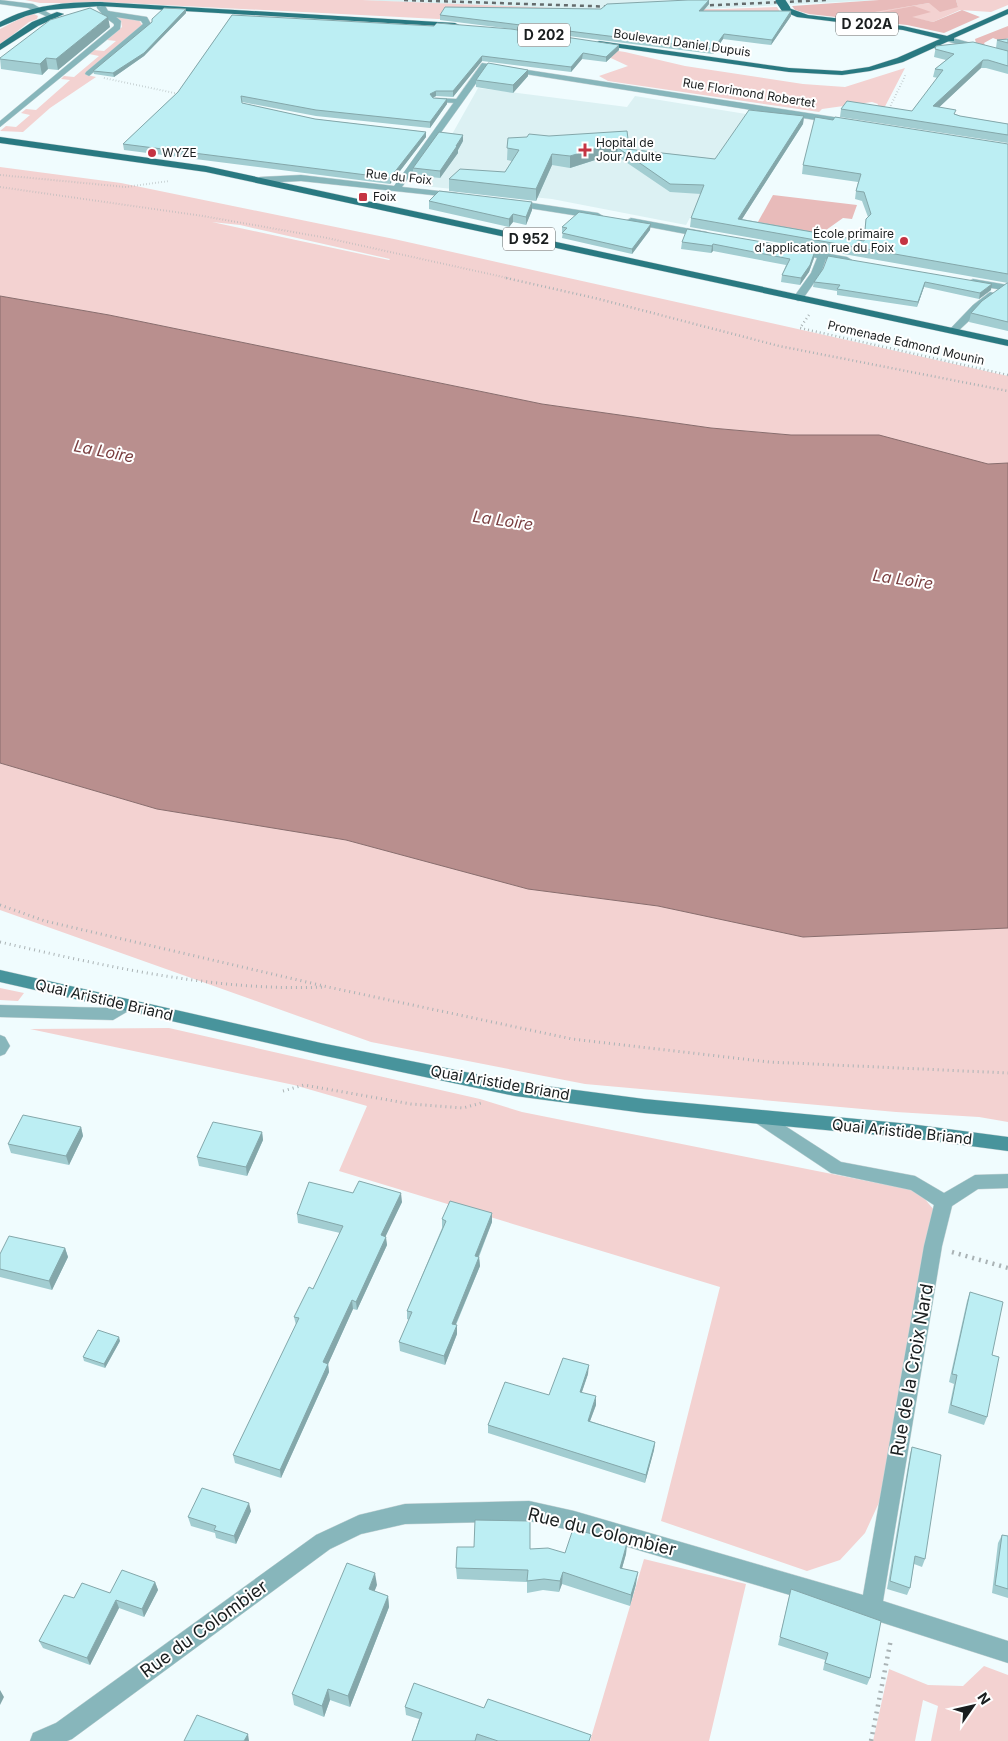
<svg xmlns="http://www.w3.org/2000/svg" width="1008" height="1741" font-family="Inter,sans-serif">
	<rect width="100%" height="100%" fill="#f0fcfe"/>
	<path fill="#dcf1f3" d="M362 0H879L685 10 493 7Z
		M478 88 627 107 635 96 746 114 686 225 552 199 423 186Z"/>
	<path fill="#f3d2d1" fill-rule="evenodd" d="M25 0H362L577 9H722L777 7 780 12 438 19 125 3H40Z
		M956 0H1008V5L991 12 960 10 933 22 882 12 886 18 847 16 929 3 958 7Z
		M34 14 38 16 37 19 29 22 0 45V29L25 16Z
		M113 16 138 19 143 26 87 75 96 77 50 108 23 132 0 131 6 126 16 127 30 115 21 113 26 109 36 110 70 80 61 79 64 76 74 77 99 56 89 54 94 50 104 51 116 41 107 40 122 27 121 21Z
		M585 46 625 52 685 66 803 84 845 87 905 68 879 118H873L878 104 872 102 822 109 819 112 608 81 599 76 628 66Z
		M0 167 121 183 394 239 1008 376V463L988 464 791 435 711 428 542 404 109 315 0 296ZM212 222 240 225 390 259 389 260Z
		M0 763 157 809 346 840 528 889 658 906 803 937 1008 928V1122L979 1117 896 1112 585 1084 371 1042 0 910Z
		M0 988 24 993 18 1001 0 1000Z
		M169 1028 480 1099 522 1112 912 1190 924 1198 934 1210 882 1496 865 1533 840 1560 807 1571 661 1521 720 1287 339 1171 367 1106 294 1085 30 1029Z
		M644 1559 746 1584 709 1741H590Z
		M984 1666 1008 1675V1741H931L938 1706 923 1700 915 1741H873L889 1669 928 1685 963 1686Z"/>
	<path fill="#e8bbba" d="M879 0H956L958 7 940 12 929 3 851 16 886 18 882 12 914 6 931 12 912 17 933 22 962 10 980 17 944 33 907 25 809 14 795 10 792 6Z
		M1008 26V38L1001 41 993 38 984 43 985 45 976 43 975 39Z
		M773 195 857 205 852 219 843 218 812 240 754 229Z"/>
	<path fill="#b98f8e" stroke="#896d6d" d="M0 296 109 315 542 404 711 428 791 435H879L988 464 1008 463V928L803 937 658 906 528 889 346 840 157 809 0 763Z"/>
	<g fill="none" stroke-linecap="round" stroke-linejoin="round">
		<defs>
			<path id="service" d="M103 11H109L121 21 120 29 0 127V121L114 26V24L102 15Z
				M436 98 457 99 461 101 457 103 433 102 432 100Z
				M990 292 998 294 956 333H950V329L973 305Z
				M0 1035 5 1037 10 1046 5 1054 0 1056Z"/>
			<path id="minor" d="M0 0 33 4 54 16 50 18 28 8 0 4Z
				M97 2H103L108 11 147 17 151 24 89 76 85 74 86 72 143 24 141 21 103 15 97 8Z
				M949 37 1008 53V58L946 41 945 39Z
				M482 63 853 120 857 123 853 126 487 68 402 187 457 193 462 196 460 198 301 181 260 183 255 180 260 177 301 175 394 186Z
				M512 200 598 213 603 216 598 219 509 205V201Z
				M631 218 707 232 712 235 707 238 628 223 626 221Z
				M796 248 847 257 852 260 847 263 826 259 821 273 802 300 798 301 793 298 811 273 817 258 793 253 791 251Z
				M973 279 1008 285V291L969 284 968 282Z
				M762 1111 841 1162 915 1176 944 1193 975 1175 1008 1174V1188L978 1189 952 1206 942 1246 883 1601 1008 1641V1663L871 1619 574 1531 529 1521 405 1524 361 1534 330 1549 72 1739 67 1741H30L33 1733 56 1723 316 1535 359 1515 405 1504 529 1501 574 1511 863 1595 924 1246 934 1205 911 1190 831 1173 756 1123 753 1118 756 1113Z"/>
			<path id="tertiary" d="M124 1000 130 1002 132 1006 130 1010 113 1020 0 1017V1005L110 1008Z"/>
			<path id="secondary" d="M0 970 321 1043 515 1082 644 1099 910 1124 1008 1137V1151L910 1138 644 1113 515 1096 321 1055 0 982Z"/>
			<path id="primary" d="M100 2 455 23 459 25 455 27 100 6 48 10 26 16 0 27V22C31 5 65 2 100 2Z
				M786 7 808 15 903 26 947 36 1008 9V14L954 38V41H949L903 62 870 71 842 75 789 72 599 45 595 43 599 41 789 68 842 71 869 67 897 58 940 39 903 30 797 17 783 11V7Z
				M57 12 64 14 38 26 0 50V44L32 22Z
				M0 137 206 166 1008 340V346L206 172 0 143Z"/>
		</defs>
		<use href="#service" stroke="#ced8da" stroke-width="1"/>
		<use href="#minor" stroke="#ced8da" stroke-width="1"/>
		<use href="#tertiary" stroke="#ced8da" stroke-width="1"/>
		<use href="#secondary" stroke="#ced8da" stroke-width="1"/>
		<use href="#primary" stroke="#ced8da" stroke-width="1"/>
		<path stroke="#aab3b5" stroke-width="2" stroke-dasharray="0.5 2.5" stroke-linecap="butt" d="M104 78 179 94
			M888 111 906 74
			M0 175 126 187 169 181
			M0 187 203 216 327 238 512 279"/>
		<path stroke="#aab3b5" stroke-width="2.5" stroke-dasharray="1 3" stroke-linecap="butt" d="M506 278 599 299 779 346 1008 391
			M809 315 800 328 1008 375"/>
		<path stroke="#aab3b5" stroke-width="3" stroke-dasharray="1 4" stroke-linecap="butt" d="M0 905 45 921 328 987 572 1039 769 1062 1008 1073
			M0 942C104 966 218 992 325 987
			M283 1091 304 1085 411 1104 463 1108 481 1103"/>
		<path stroke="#aab3b5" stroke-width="4.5" stroke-dasharray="2 5" stroke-linecap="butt" d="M952 1252 1008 1268
			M871 1741 891 1639"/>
		<use href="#service" fill="#87b6bb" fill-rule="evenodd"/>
		<use href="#minor" fill="#87b6bb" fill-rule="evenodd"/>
		<use href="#tertiary" fill="#87b6bb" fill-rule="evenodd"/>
		<use href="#secondary" fill="#48949c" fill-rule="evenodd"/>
		<use href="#primary" fill="#297981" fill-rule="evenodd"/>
		<path stroke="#656c6d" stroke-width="2.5" stroke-dasharray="4 4" stroke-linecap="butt" d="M404 0 619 7
			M694 6 828 0"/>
		<defs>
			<path id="primary-bridge" d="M780 0 786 9"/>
		</defs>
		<use href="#primary-bridge" stroke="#ced8da" stroke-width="9" stroke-linecap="butt"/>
		<use href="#primary-bridge" stroke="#297981" stroke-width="9"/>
	</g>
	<path fill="#a2cdd1" d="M709 4 703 11H791V16L771 45 723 39 713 54 440 20V15L601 9Z
		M186 9V13L144 56 114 77 94 74 93 71Z
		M232 15 619 45V50L606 62 582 59 571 72 482 61 453 97 436 96 433 98 447 99V104L430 128 316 116 242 102V103L315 119 426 132V137L390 184 124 150 123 144 178 92Z
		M110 27 58 70 48 69 42 75 1 69 0 58Z
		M1008 39V74L986 68H981L939 107 960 116 1008 124V143L840 117 841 109 912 111 938 78 933 77 935 69 946 60 934 57 936 46 996 48 997 40Z
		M528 70V76L513 93 476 87V80Z
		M804 116 803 124 742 219 864 241 866 219 868 217 862 201 855 199 856 191 858 182 802 174 803 165 1008 144V283L690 227 691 218 701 194 670 192 617 156V153L570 168 552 165 536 201 449 191V179L505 172 512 161 507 160 508 138 628 149 715 159Z
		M463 141 458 150V153L440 178 413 175V168Z
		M429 201 532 202V210L526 225 513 222 509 227 429 209Z
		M562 227 650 230 632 254 562 238 563 232H562Z
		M682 242 815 251 814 258 809 272 800 285 781 282 782 275 786 265 713 251 711 253 681 249Z
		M823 269 991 290 979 299 924 287 917 307 837 295V291L813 287 814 282Z
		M1008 283V331L969 322 971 313Z
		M81 1127 83 1136 69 1165 11 1153 8 1144Z
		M262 1132 263 1140 247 1176 199 1166 197 1157Z
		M353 1193 402 1202 385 1236 387 1245 357 1310 353 1309 328 1364 329 1372 281 1478 235 1463 233 1455 296 1325 294 1317 313 1289 340 1233 298 1223 297 1214Z
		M492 1213V1222L479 1257 480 1266 456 1325H457V1334L445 1365 400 1351 399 1342 409 1320 407 1319V1311L442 1228V1219Z
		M65 1248 68 1257 52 1290 0 1277V1254Z
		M970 1292 992 1355 987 1417 984 1425 948 1413 954 1384 949 1382 967 1301Z
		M120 1341 105 1368 84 1361 83 1357Z
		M588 1374 582 1392 596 1405 590 1421 655 1442 654 1450 645 1483 488 1433V1425L549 1395Z
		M912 1447 925 1559 922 1567 914 1564 910 1588 907 1595 887 1589 910 1454Z
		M251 1511 236 1544 216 1538 215 1533 191 1526 188 1517Z
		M1002 1535 1008 1536V1598L992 1593 998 1543Z
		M627 1543 626 1554 622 1568 636 1584 630 1606 562 1584 559 1592 543 1590 527 1593V1582L457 1579 456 1568 530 1549 565 1553Z
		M155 1582 158 1590 144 1617 119 1608 90 1665 43 1648 39 1641 74 1598 110 1593Z
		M377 1585 374 1591 388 1596 389 1607 350 1707 330 1700 324 1717 294 1705 292 1694Z
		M789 1597 870 1678 867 1685 823 1670 825 1660 778 1645Z
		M405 1707 484 1708 590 1741H412L419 1719 406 1715Z"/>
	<path fill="#84a7aa" d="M709 0V4L699 16V11Z
		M186 9V13L144 56 114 77 113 73Z
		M791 11V16L771 45 772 40Z
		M108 17 110 27 58 70 56 59Z
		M724 34 723 39 713 54V49Z
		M619 45V50L606 62V57Z
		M583 53 582 59 571 72V67Z
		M482 56V61L453 97V91Z
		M46 58 48 69 42 75 40 64Z
		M983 60 981 68 932 114 933 106Z
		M528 70V76L513 93V85Z
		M436 91V96L430 99V94Z
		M447 99V104L430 128V122Z
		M804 116 803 124 737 227 738 219Z
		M426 132V137L390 184V178Z
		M463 135V141L458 150V153L440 178V171Z
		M628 139V150L618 148 617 153 570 168V156Z
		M552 154V165L536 201V189Z
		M532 202V210L526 225V217Z
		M513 214V222L509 227V219Z
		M651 224 650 230 632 254V249Z
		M713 244V251L711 253 712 246Z
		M815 251 814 258 809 272 800 285 801 278Z
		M925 282 924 287 917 307 918 302Z
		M992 284 991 290 979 299 980 293Z
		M81 1127 83 1136 69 1165 66 1156Z
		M262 1132 263 1140 247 1176 246 1167Z
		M401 1193 402 1202 382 1244 381 1235Z
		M492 1213V1222L475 1265V1256Z
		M386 1237 387 1245 357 1310 356 1302Z
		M65 1248 68 1257 52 1290 49 1281Z
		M479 1257 480 1266 452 1333V1324Z
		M352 1300 353 1309 325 1371 323 1362Z
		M457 1325V1334L445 1365 444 1356Z
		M119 1337 120 1341 105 1368 104 1364Z
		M328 1364 329 1372 281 1478 280 1470Z
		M589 1365 588 1374 579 1400 580 1392Z
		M596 1396V1405L587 1429 588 1421Z
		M655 1442 654 1450 645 1483 646 1475Z
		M249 1503 251 1511 236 1544 234 1536Z
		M627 1543 626 1554 619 1579 620 1568Z
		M563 1572 562 1584 559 1592 560 1581Z
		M638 1572 636 1584 630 1606 631 1595Z
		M375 1573 377 1585 371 1600 369 1589Z
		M155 1582 158 1590 144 1617 142 1609Z
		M388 1596 389 1607 350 1707 348 1696Z
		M116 1600 119 1608 90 1665 87 1658Z
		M328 1689 330 1700 324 1717 322 1706Z
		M0 1690 4 1697 0 1705Z
		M248 1734 249 1741H244Z"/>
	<path fill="#bceef3" stroke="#84a7aa" d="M688 0H709L699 11H791L772 40 724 34 713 49 440 15 445 7 601 9 607 4Z
		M90 8 108 17 56 59 46 58 40 64 0 59V58L50 20Z
		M164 8 186 9 144 53 113 73 93 71 152 22V19Z
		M232 15 434 26 437 23 511 29 619 45 606 57 583 53 571 67 482 56 453 91H436L430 94 433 98 447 99 430 122 316 110 241 96 242 103 315 119 426 132 390 178 123 144 178 92Z
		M1008 39V43L997 40Z
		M973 42 1008 51V66L988 60H983L933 106 956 110 954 114 960 116 1008 124V135L841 109 847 101 912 111 943 70 935 69 954 54 935 49 936 46Z
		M488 63 528 70 513 85 476 80Z
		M749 110 804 116 738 219 864 241 866 219 871 214 864 192 856 191 861 174 803 165 815 117 833 120 835 117 1008 144V274L691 218 704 185 670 184 618 148 715 159Z
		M627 131 628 139 570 156 552 154 536 189 449 179 460 169 505 172 519 150 507 148 508 138 527 137 529 134 549 136Z
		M439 132 463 135 456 146H457L440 171 413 168Z
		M439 191 532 202 526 217 513 214 509 219 429 201Z
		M579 212 651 224 632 249 562 233 567 228 562 227Z
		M687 229 815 251 810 265 801 278 782 275 790 259 713 244 712 246 682 242Z
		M828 256 992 284 980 293 925 282 918 302 837 289 840 285 814 282 823 269Z
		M1007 283H1008V322L971 313 982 301Z
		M23 1115 81 1127 66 1156 8 1144Z
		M213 1122 262 1132 246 1167 197 1157Z
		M359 1181 401 1193 381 1235 386 1237 356 1302 352 1300 323 1362 328 1364 280 1470 233 1455 299 1318 294 1317 309 1287 313 1289 343 1226 297 1214 309 1182 353 1193Z
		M450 1201 492 1213 475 1256 479 1257 452 1324 457 1325 444 1356 399 1342 412 1312 407 1311 446 1221 442 1219Z
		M9 1236 65 1248 49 1281 0 1269V1254Z
		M970 1292 1003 1302 992 1355 999 1357 987 1417 951 1405 957 1375 952 1374Z
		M98 1330 119 1337 104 1364 83 1357Z
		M563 1358 589 1365 580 1392 596 1396 588 1421 655 1442 646 1475 488 1425 505 1382 549 1395Z
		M912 1447 941 1455 925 1559 915 1556 910 1588 890 1581Z
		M202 1488 249 1503 234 1536 214 1530 216 1526 188 1517Z
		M475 1520 530 1521V1549L548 1548 565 1553 573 1529 627 1543 620 1568 638 1572 631 1595 563 1572 560 1581 544 1579 527 1581 528 1570 456 1568 457 1547H474Z
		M1002 1535 1008 1536V1589L995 1585Z
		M347 1563 375 1573 369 1589 388 1596 348 1696 328 1689 322 1706 292 1694Z
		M122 1570 155 1582 142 1609 116 1600 87 1658 39 1641 64 1595 74 1598 82 1583 110 1593Z
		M791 1589 881 1621 870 1678 825 1663 828 1653 780 1637Z
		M414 1683 484 1708 488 1699 591 1735 589 1741H498L477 1734 475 1741H412L422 1713 405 1707Z
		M197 1715 248 1734 244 1741H184Z"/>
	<g fill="#c43443" stroke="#fff" stroke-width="2">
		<path d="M582.5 142.5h5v5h5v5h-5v5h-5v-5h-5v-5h5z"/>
		<circle cx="152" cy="153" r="5"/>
		<rect x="358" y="192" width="10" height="10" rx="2.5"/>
		<circle cx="904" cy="241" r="5"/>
	</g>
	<g text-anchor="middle" stroke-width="4" stroke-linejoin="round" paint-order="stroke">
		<g font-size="12" fill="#1a1e1f" stroke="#fff">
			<text transform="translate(682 43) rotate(8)" y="4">Boulevard Daniel Dupuis</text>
			<text transform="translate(749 93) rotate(9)" y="4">Rue Florimond Robertet</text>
			<text transform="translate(399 177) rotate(6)" y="4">Rue du Foix</text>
			<text transform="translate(906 343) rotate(13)" y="4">Promenade Edmond Mounin</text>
		</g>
		<g font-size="12" fill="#1a1e1f" stroke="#fff" text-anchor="start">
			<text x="596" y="147">Hopital de<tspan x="596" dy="14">Jour Adulte</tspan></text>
			<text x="162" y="157">WYZE</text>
			<text x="373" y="201">Foix</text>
			<text x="894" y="238" text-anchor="end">École primaire<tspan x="894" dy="14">d'application rue du Foix</tspan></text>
		</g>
		<g fill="#fff" stroke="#5f6262" stroke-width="1">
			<rect x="836" y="12.5" width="62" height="23" rx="4"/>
			<rect x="518" y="23.5" width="52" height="23" rx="4"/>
			<rect x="503" y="227.5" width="52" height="23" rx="4"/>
		</g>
		<g font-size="14" font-weight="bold" fill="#1a1e1f">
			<text x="867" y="29">D 202A</text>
			<text x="544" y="40">D 202</text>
			<text x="529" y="244">D 952</text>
		</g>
		<g font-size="15" fill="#1a1e1f" stroke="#fff">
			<text transform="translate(104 1000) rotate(13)" y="5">Quai Aristide Briand</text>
			<text transform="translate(500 1083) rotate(10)" y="5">Quai Aristide Briand</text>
			<text transform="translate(902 1132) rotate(6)" y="5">Quai Aristide Briand</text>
		</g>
		<g font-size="16" font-style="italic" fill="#793e3f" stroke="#fff">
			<text transform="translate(104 451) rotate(11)" y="6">La Loire</text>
			<text transform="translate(503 520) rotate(8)" y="6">La Loire</text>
			<text transform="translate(903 579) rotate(8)" y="6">La Loire</text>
		</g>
		<g font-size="18" fill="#1a1e1f" stroke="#fff">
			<text transform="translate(912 1370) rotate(-80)" y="6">Rue de la Croix Nard</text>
			<text transform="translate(602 1532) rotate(14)" y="6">Rue du Colombier</text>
			<text transform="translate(204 1629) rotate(-36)" y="6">Rue du Colombier</text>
		</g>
	</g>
	<g transform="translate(973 1706) rotate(56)" stroke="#ffffff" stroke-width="4" paint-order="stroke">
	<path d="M0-4L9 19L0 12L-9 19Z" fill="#1a1e1f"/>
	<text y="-8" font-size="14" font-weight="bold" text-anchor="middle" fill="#1a1e1f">N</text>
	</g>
</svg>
